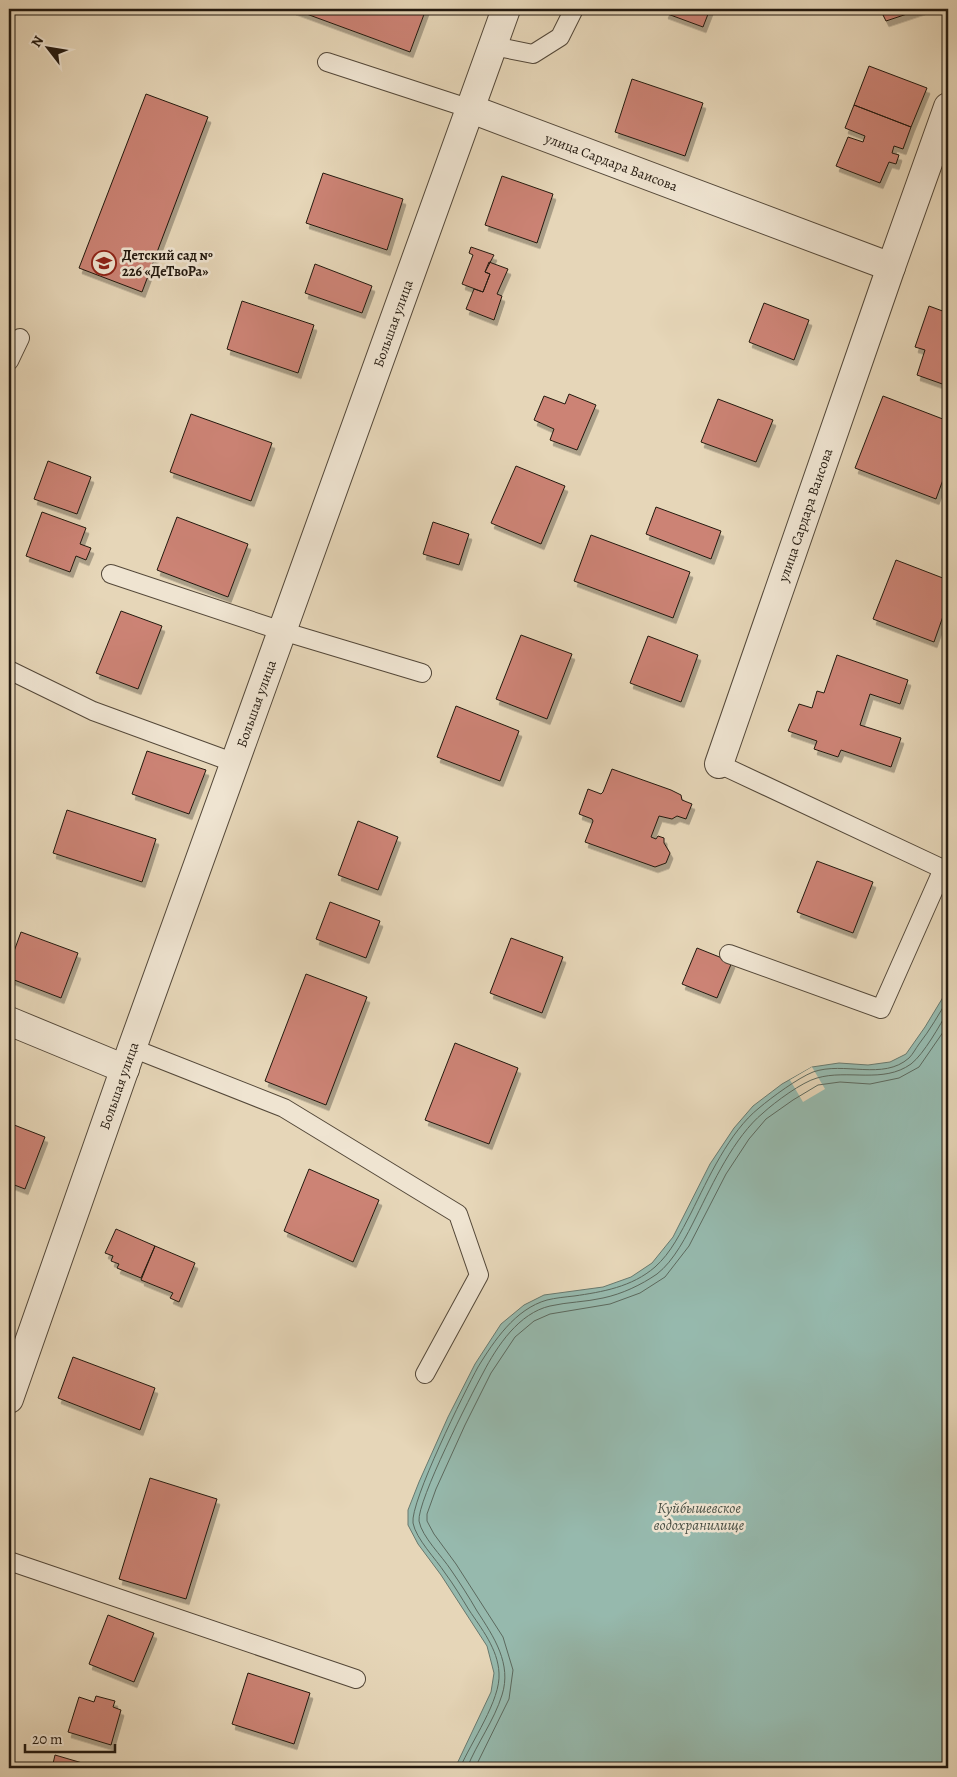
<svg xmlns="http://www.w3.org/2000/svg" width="957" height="1777" font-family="Alegreya,serif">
	<defs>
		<filter id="shadow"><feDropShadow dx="3" dy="5.5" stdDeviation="0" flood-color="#0004"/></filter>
	</defs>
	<rect width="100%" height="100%" fill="#e6d6b8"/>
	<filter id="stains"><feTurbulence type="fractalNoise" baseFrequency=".004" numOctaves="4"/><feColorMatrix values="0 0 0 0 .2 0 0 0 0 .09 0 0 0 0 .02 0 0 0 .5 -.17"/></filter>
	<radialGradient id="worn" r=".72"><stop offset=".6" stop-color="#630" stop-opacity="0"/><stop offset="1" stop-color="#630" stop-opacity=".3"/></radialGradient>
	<path fill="#96b9ad" stroke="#68796e" d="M948 989V1768H455L491 1692 494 1673 487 1646 441 1575 418 1544 408 1525V1510L419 1482 448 1417 475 1364 501 1324 524 1305 544 1295 603 1287 631 1277 652 1263 673 1237 710 1164 734 1128 753 1106 782 1084 812 1067 839 1063 868 1065 890 1062 906 1054 925 1027Z"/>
	<path fill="#e6d6b8" d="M812 1067 825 1089 803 1102 790 1080Z"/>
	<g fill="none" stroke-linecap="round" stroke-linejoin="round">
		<path stroke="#5c695e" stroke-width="1" d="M460 1768C471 1742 501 1700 499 1673 498 1649 481 1628 469 1610 461 1597 454 1585 445 1573 436 1559 416 1539 413 1523 410 1502 465 1391 478 1367 494 1341 515 1309 547 1300 555 1298 565 1297 574 1296 602 1292 632 1287 655 1267 671 1253 681 1232 691 1213 708 1179 729 1132 759 1108 772 1097 798 1078 813 1072 844 1061 883 1081 909 1058 913 1054 916 1048 919 1044 930 1030 939 1014 948 999
			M467 1768C477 1743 494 1721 502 1695 512 1664 494 1637 477 1611 469 1597 460 1583 451 1570 442 1556 422 1537 419 1521 417 1501 471 1395 483 1373 497 1346 519 1313 550 1306 567 1302 586 1302 603 1298 622 1294 641 1285 657 1274 674 1261 687 1235 696 1217 713 1183 734 1137 763 1113 775 1102 802 1082 817 1078 848 1069 883 1084 911 1064 924 1054 940 1025 948 1011
			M475 1768 509 1699 513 1670 503 1637 456 1564 434 1534 427 1521V1514L436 1489 465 1425 491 1373 515 1337 534 1321 550 1314 610 1304 640 1293 665 1277 689 1246 726 1174 749 1139 766 1119 793 1100 818 1085 840 1082 870 1084 899 1078 919 1067 948 1025"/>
	</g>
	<path fill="#cc8374" stroke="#23190f" filter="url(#shadow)" d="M293 9H426L410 52Z
		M667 9H710L703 27 665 13Z
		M880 9H922L886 21Z
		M869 66 927 88 911 127 854 105Z
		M632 79 703 103 685 156 615 132Z
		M146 94 208 117 142 292 79 268Z
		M854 105 911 127 903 149 894 146 892 153 899 155 896 164 889 162 880 183 836 166 848 137 863 142 865 136 845 128Z
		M323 173 403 199 387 250 306 223Z
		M502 176 553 194 537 243 485 225Z
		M471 247 494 255 485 272 490 274 483 292 462 284 473 255 469 253Z
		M489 262 508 269 497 294 502 296 494 320 466 309 474 289 483 292 490 274 485 272Z
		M315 264 372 286 362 313 305 293Z
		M242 301 314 325 298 373 227 349Z
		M764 303 809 320 794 360 749 342Z
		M929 306 948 313V386L917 375 925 350 915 347Z
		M569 394 596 405 577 450 550 440 554 429 534 420 544 396 565 404Z
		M883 396 948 421V466L936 499 855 468Z
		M718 399 773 420 756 462 701 442Z
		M191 414 272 443 251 501 170 472Z
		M48 461 91 477 77 514 34 499Z
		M516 466 565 486 541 544 491 523Z
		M656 507 721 531 711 559 646 534Z
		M42 512 86 528 80 544 91 548 86 560 76 556 70 572 26 556Z
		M177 517 248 544 228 597 157 570Z
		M433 522 469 534 459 565 423 554Z
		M591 535 690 572 673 618 574 581Z
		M896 560 948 580V602L934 642 873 619Z
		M121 611 162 626 138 689 96 673Z
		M521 635 572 654 547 719 496 699Z
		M648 636 698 655 681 702 630 683Z
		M837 655 908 680 900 704 870 694 860 725 901 738 891 767 841 750 838 757 814 749 817 741 788 731 799 704 812 708 817 691 824 693Z
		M456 706 519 731 500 781 437 757Z
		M147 751 206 770 189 814 132 794Z
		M612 769 671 790 681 795 682 800 692 804 686 819 677 816 672 819 659 816 651 837 656 839 658 836 664 838V843L670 853 666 863 655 867 585 842 593 821 592 819 579 814 588 789 601 794 603 792Z
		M67 810 156 839 142 882 53 853Z
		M358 821 398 837 378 890 338 875Z
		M817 861 873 882 853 933 797 912Z
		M330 902 380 921 366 958 316 939Z
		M21 932 78 953 61 998 9 978V965Z
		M511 938 563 957 542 1013 490 993Z
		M697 948 732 962 717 998 682 984Z
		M306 974 367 997 326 1105 265 1081Z
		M455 1043 518 1068 489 1144 425 1120Z
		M9 1123 45 1137 25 1189 9 1183Z
		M309 1169 379 1200 353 1262 284 1231Z
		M116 1229 155 1246 141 1278 117 1268 119 1264 111 1261 113 1256 105 1253Z
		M155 1246 195 1263 179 1302 170 1298 173 1293 141 1280Z
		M73 1357 155 1388 140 1430 58 1398Z
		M150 1478 217 1499 186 1599 119 1579Z
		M108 1615 154 1633 134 1682 89 1664Z
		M248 1673 310 1693 294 1744 232 1724Z
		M96 1696 115 1701 113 1707 121 1710 111 1745 68 1732 79 1697 94 1702Z
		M55 1755 96 1767V1768H52Z"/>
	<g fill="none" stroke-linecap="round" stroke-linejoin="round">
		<defs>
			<path id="service" d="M493 46 533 54 560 37 574 9
				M327 62 471 109
				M9 361 20 338
				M111 574 282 631 422 673
				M9 670 93 711 235 763
				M719 764 943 869 881 1009 729 954
				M132 1048 284 1108 458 1214 479 1275 425 1374
				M9 1561 356 1679"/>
			<g id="minor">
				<path id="s1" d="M471 109 891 267 719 764"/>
				<path d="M891 267 948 107"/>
				<path d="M9 1021 125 1069"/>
			</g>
			<g id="tertiary">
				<path id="s2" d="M9 1399 132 1048 506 9"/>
			</g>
		</defs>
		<use href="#service" stroke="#544839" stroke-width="20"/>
		<use href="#minor" stroke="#544839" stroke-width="30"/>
		<use href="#tertiary" stroke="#544839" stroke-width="30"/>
		<use href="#service" stroke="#efe4d1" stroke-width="18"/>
		<use href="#minor" stroke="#efe4d1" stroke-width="28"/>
		<use href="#tertiary" stroke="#efe4d1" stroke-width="28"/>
	</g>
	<defs>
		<symbol id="school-ring" viewBox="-11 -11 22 22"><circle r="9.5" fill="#efe4d1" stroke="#8f2418" stroke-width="1.5"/><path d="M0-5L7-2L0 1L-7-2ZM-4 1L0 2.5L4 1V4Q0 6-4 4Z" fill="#8f2418"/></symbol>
	</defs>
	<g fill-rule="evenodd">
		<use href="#school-ring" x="90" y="249" width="28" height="28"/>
	</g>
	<g text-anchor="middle" stroke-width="5" stroke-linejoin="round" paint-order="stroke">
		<g font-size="14" fill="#23190f" stroke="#efe4d1">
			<text dy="5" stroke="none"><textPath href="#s1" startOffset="150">улица Сардара Ваисова</textPath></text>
			<text dy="5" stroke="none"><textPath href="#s2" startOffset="1142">Большая улица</textPath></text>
			<text transform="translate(805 515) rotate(-71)" y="5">улица Сардара Ваисова</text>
			<text dy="5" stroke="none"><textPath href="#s2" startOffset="738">Большая улица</textPath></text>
			<text dy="5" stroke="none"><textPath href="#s2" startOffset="332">Большая улица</textPath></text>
		</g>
		<g font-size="14" font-weight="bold" fill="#23190f" stroke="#efe4d1" text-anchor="start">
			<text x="122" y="260">Детский сад №<tspan x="122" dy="16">226 «ДеТвоРа»</tspan></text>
		</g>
		<g font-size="15" font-style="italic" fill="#4b5146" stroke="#efe4d1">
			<text x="699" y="1513">Куйбышевское<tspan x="699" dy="17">водохранилище</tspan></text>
		</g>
	</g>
	<rect width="957" height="1777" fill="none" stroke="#e6d6b8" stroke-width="30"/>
	<rect x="10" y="10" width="937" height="1757" fill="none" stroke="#23190f" stroke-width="2.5"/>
	<rect x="15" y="15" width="927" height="1747" fill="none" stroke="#23190f"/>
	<g transform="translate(48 48) rotate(301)" stroke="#efe4d1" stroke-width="4" paint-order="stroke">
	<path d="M0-4L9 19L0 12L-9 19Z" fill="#23190f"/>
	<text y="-8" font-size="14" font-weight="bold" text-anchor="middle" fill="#23190f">N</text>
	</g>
	<path d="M25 1744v8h90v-8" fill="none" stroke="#23190f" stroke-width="2.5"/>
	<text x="32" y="1744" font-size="15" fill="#23190f" stroke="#efe4d1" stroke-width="4" paint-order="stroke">20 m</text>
	<rect width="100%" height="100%" filter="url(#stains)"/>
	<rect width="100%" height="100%" fill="url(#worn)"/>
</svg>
